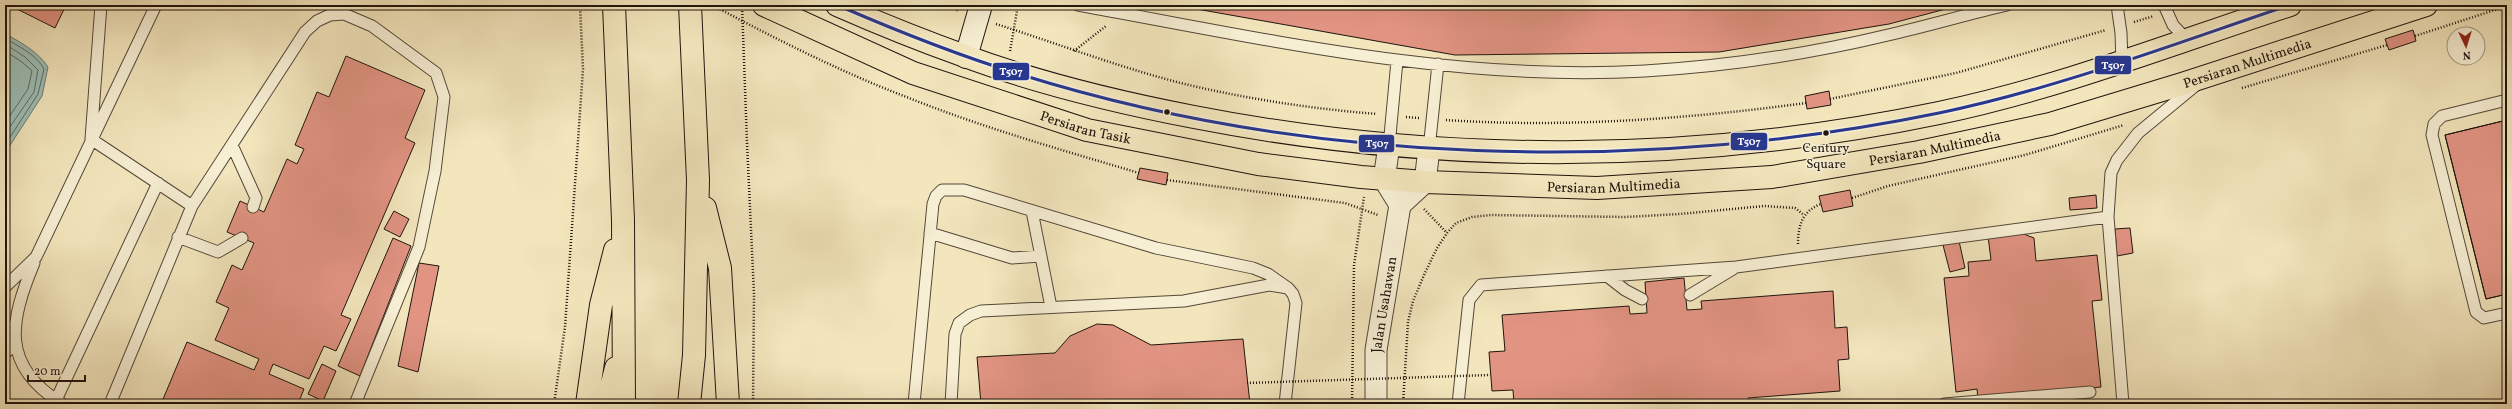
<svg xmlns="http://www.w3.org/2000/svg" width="2512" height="409" font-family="Vollkorn,serif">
	<rect width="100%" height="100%" fill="#f3e6bd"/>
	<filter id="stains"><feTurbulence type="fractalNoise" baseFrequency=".005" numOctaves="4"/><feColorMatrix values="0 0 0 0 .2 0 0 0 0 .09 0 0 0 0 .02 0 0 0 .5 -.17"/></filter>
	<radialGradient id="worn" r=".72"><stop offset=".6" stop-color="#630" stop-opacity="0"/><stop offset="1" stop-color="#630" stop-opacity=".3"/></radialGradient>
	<path fill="#9cbeb6" stroke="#6a7a72" d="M5 34C21 42 38 52 48 67L42 96 5 153Z"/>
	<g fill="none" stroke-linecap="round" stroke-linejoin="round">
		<path stroke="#5d6962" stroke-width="1" d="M5 38C19 47 36 54 44 69L38 94 5 145
			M5 44 25 57 38 70 34 92 5 134
			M5 51 22 62 32 71 28 89 5 123"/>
	</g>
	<path fill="#e29483" stroke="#1e140d" d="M9 5H66L55 28Z
		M1174 5H1961L1889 24 1719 52 1455 55Z
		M2413 30 2416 41 2389 50 2385 39Z
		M346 56 425 90 405 138 415 143 341 315 351 319 336 351 324 346 309 379 273 364 269 374 304 389 298 404H161L187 342 254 370 259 359 215 340 229 308 216 302 232 265 242 270 254 243 227 232 240 201 264 212 287 159 297 164 304 149 295 145 317 92 329 97Z
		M1829 91 1831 105 1807 109 1805 96Z
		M2507 120V294L2486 299 2445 135Z
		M2507 120V294L2486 299 2445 135Z
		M1140 168 1168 173 1166 185 1137 179Z
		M1850 190 1853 206 1823 212 1819 196Z
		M2096 195 2097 208 2070 210 2069 198Z
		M394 211 409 219 400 237 384 229Z
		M2130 228 2133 253 2117 256 2115 229Z
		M2024 234 2034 238 2036 261 2097 255 2102 300 2092 301 2101 387 1978 400 1977 389 1956 392 1944 278 1969 276 1968 262 1991 260 1988 236Z
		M393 238 411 246 360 376 338 366Z
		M1959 241 1965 268 1950 272 1943 245Z
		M419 263 439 266 418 372 398 366Z
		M1684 278 1687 310 1702 309 1701 301 1833 291 1835 328 1847 327 1849 359 1838 360 1840 391 1748 398 1749 404H1514L1513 390 1492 391 1489 352 1505 351 1502 315 1629 306 1630 314 1647 313 1645 282Z
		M1097 324 1113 325 1151 345 1243 339 1250 404H981L977 357 1055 353 1070 336Z
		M322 364 336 371 323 401 308 394Z"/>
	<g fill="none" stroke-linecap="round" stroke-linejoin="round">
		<defs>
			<path id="lane" d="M101 5 91 139 192 206
				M1078 5C1265 39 1454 82 1645 71 1727 66 1809 54 1888 35 1928 26 1968 14 2007 5
				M2117 5 2121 33 2122 64
				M2164 5 2173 25 2186 39
				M2507 100 2442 116 2434 124 2432 135 2476 312 2484 318 2507 313
				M232 145 256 198 253 207
				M1389 146 1397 61
				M1429 149 1438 64
				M1032 211 1051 307
				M930 233 1012 258 1041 256
				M178 237 218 252 242 238
				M34 263C10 321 0 365 61 403
				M1607 276 1625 290 1642 299
				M5 287 36 257 156 5
				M1690 295 1733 269
				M5 323 14 338 10 349 5 353
				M56 400 158 183
				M110 404 192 206 305 32 317 21 330 15 344 14 372 26 436 73 444 97 435 171 419 247 355 404
				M914 404 933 204 936 196 942 190H964L1156 248 1253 268 1268 274 1288 288
				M951 404 955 334 959 323 970 315 981 311 1184 301 1269 285 1288 288 1293 294 1296 303 1285 404
				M1458 404 1469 300 1481 285 1736 267 2108 217
				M1944 404 2090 392
				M2123 404 2108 217 2111 173 2117 160 2138 133 2195 86"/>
			<g id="street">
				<path d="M1389 146 1384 179 1400 205"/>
				<path id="s1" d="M1376 404V350L1400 205 1425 182 1429 149"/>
			</g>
			<path id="secondary" d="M966 57 981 5"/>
			<g id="primary">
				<path id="s2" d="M764 5 913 73 1087 130 1258 164 1361 177 1425 182 1597 188 1772 177 1919 152 2050 124 2182 84 2426 5"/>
				<path d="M837 5C878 23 920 40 962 55 1037 83 1116 102 1194 117 1440 165 1694 164 1939 113 2059 88 2174 43 2290 5"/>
			</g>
			<path id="highway" d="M614 5 623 220 624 404
				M705 208 720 268 728 404
				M587 404 601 305 615 250
				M607 404 616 368
				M689 404 694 355 698 180 690 5"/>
		</defs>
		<use href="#lane" stroke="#534839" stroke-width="13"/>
		<use href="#street" stroke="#534839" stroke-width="23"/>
		<use href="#secondary" stroke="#1e140d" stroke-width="24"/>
		<use href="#primary" stroke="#1e140d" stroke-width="24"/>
		<use href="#highway" stroke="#1e140d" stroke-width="24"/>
		<path stroke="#1e140d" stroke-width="2.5" stroke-dasharray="1 2" stroke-linecap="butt" d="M712 5C776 39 841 72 909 98 984 128 1062 150 1139 173
			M946 5 959 11
			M2180 8 2189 5
			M2134 22 2154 16
			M996 24C1062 45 1126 70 1193 86 1254 100 1315 109 1377 114
			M2415 36 2507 6
			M1010 51 1018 5
			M1074 51 1106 26
			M2242 88 2387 45
			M1830 99 1956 73 2106 30
			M1406 117 1419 118
			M1446 120C1566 128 1687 119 1806 103
			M747 143 754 294 753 404
			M1167 180 1345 203 1378 215
			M1852 198 1888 186 2025 155 2124 125
			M1424 209 1447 233
			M1798 244C1798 226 1802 211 1821 204
			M554 404 565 327 583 69 580 5
			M1352 404 1354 265 1364 197
			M1403 404 1408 322 1413 301 1424 275 1437 248 1447 233 1456 223 1472 217 1491 215 1625 217 1680 214 1764 206 1795 208 1804 215"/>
		<use href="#lane" stroke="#f7efd4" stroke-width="11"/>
		<use href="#street" stroke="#f7efd4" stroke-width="21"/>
		<use href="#secondary" stroke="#f7efd4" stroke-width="22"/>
		<use href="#primary" stroke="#f3e6bd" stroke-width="22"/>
		<use href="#highway" stroke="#f3e6bd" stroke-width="22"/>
		<path stroke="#1e140d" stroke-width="2.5" stroke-dasharray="1 2" stroke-linecap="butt" d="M742 5 747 143
			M1247 383 1490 375"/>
		<defs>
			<path id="bus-1" d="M837 5C897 31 957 55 1019 74 1309 165 1642 174 1939 113 2059 88 2174 44 2290 5"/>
		</defs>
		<use href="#bus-1" stroke="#f7efd4" stroke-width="6"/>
		<use href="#bus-1" stroke="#283890" stroke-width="3"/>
	</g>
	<g fill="#1e140d" stroke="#f7efd4" stroke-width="1.5">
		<circle cx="1167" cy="112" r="3.5"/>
		<circle cx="1826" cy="133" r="3.5"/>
	</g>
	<g text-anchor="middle" stroke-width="3" stroke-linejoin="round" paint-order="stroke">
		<g font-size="13" fill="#1e140d" stroke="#f7efd4">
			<text x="1826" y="152">Century<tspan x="1826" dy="16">Square</tspan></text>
		</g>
		<g font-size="14" fill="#1e140d" stroke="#f7efd4">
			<text dy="5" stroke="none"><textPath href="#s2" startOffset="1526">Persiaran Multimedia</textPath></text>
			<text dy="5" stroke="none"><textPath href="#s2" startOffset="345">Persiaran Tasik</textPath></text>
			<text dy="5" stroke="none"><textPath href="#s2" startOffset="1202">Persiaran Multimedia</textPath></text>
			<text dy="5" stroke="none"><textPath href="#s2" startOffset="878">Persiaran Multimedia</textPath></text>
			<text dy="5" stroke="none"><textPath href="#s1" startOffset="100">Jalan Usahawan</textPath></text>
		</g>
	</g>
	<g stroke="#f7efd4" stroke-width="1.5">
		<rect x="2094" y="55" width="38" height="20" rx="4" fill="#283890"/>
		<rect x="992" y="62" width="38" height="19" rx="4" fill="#283890"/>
		<rect x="1730" y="132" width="38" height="19" rx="4" fill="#283890"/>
		<rect x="1358" y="134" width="37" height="19" rx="4" fill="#283890"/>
	</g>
	<g font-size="11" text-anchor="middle" font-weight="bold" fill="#fff">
		<text x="2113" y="69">T507</text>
		<text x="1011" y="75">T507</text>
		<text x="1749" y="145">T507</text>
		<text x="1377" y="147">T507</text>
	</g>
	<rect width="2512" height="409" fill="none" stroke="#f3e6bd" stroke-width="20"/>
	<rect x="6" y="6" width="2500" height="397" fill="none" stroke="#1e140d" stroke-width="2"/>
	<rect x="10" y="10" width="2492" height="389" fill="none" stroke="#1e140d"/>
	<g transform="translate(2466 46) rotate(176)"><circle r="19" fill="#f7efd4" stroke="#a09784"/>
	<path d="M0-3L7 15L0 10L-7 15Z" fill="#8f2418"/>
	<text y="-6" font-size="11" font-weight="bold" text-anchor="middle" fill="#1e140d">N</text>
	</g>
	<path d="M28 375v6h57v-6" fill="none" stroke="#1e140d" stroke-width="2"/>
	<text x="34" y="375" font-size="12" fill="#1e140d" stroke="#f7efd4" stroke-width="3" paint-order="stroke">20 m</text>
	<rect width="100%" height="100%" filter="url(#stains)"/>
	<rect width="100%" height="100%" fill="url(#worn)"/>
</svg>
